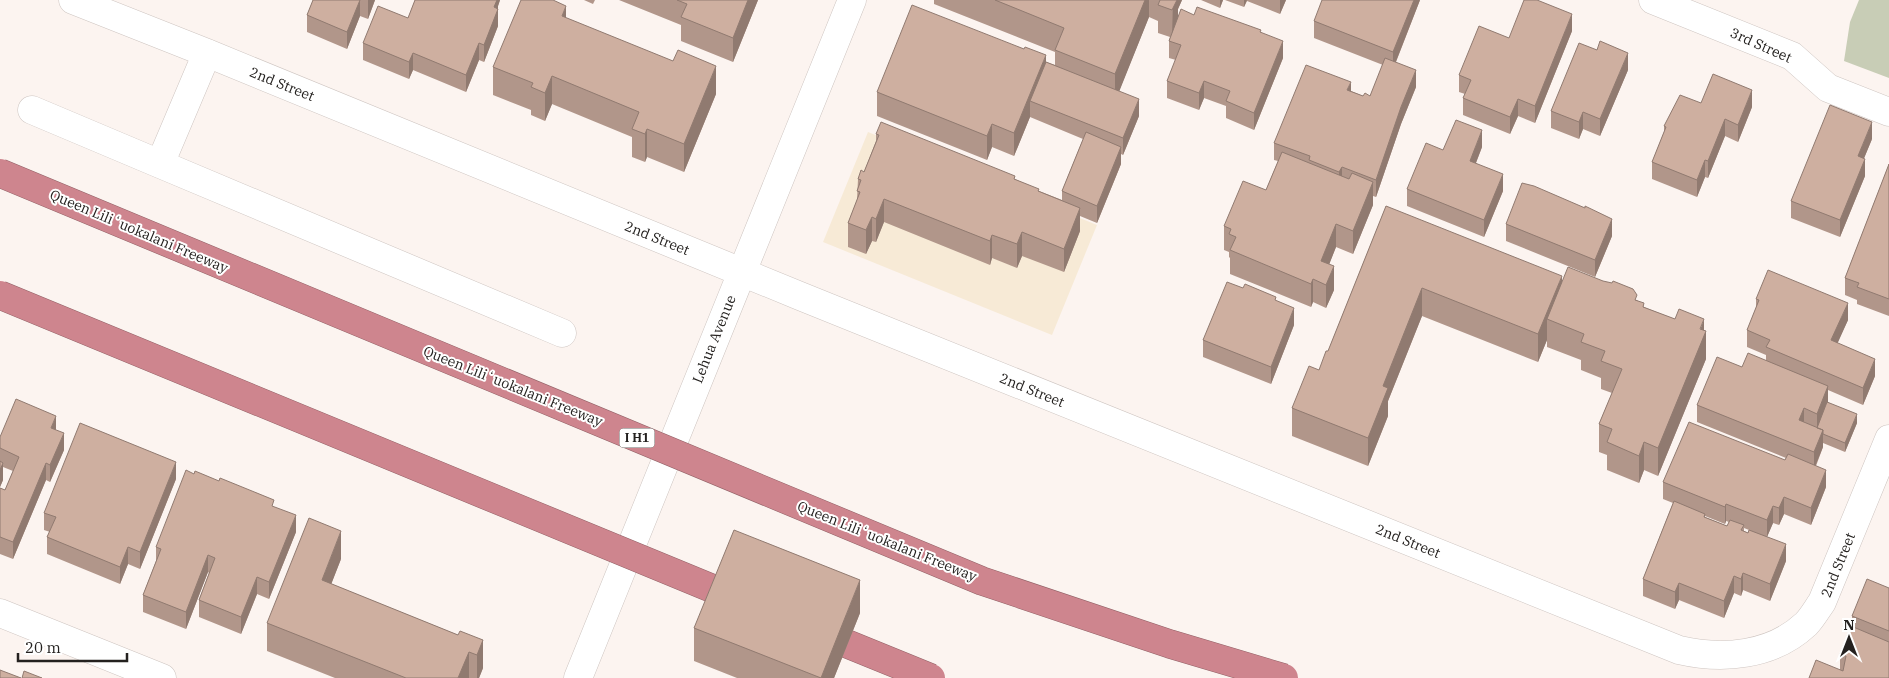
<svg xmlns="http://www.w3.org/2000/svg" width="1889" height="678" font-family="'IBM Plex Serif',serif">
	<rect width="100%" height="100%" fill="#fcf4f0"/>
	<path fill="#f7ead6" d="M868 132 1097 225 1052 335 823 242Z"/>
	<path fill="#c8cdb6" d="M1859 0H1889V78L1844 61 1850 22Z"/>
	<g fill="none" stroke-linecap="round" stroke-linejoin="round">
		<defs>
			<path id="minor" d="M73 0 207 53 800 296 1679 650C1723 660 1772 656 1806 624 1812 618 1817 609 1822 602L1889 439
				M1653 0 1792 56 1828 88 1889 112
				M207 53 160 164 562 333
				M32 110 160 164
				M0 613 162 678
				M578 678 852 0"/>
		</defs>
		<use href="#minor" stroke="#cec5c1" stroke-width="29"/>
		<use href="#minor" stroke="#fff" stroke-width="28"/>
		<defs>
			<path id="highway-bridge" d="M0 173 982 581 1170 644 1284 678
				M0 295 745 602
				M813 630 931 678"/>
		</defs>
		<use href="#highway-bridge" stroke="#926267" stroke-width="29" stroke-linecap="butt"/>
		<use href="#highway-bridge" stroke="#ce858e" stroke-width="28"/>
	</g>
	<path fill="#b1968a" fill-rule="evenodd" d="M313 0H375L368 19 360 16 347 49 307 32V15Z
		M415 0H500L498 6V26L484 62 479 60 466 92 413 70 409 79 363 60V43L408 18Z
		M584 0H595L593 4Z
		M619 0H758L733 62 681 41V25Z
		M934 0H1182L1178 9V16L1194 15 1261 32 1283 58 1254 130 1226 118V106L1204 98 1199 110 1167 98V81L1176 60 1169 58V41L1170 37 1158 33V21L1149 17 1119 91 1139 116 1123 155 1121 154V164L1097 223 1080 216V231L1064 272 1022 256 1017 268 992 258 990 265 884 222 876 242 872 241 866 254 848 247V223L857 200 858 179 864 172 876 141V134L1015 179 1039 191 1062 200V191L1083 139 1030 117 1014 156 992 147 987 160 877 116V92L1046 62 1055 65V52L934 4Z
		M1201 0H1223L1220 8Z
		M1225 0H1286L1280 14 1247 1 1244 7Z
		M1420 0 1396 62 1416 87 1401 124 1376 197 1373 196V205L1353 254 1336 247 1329 264 1334 290 1326 308 1313 302 1311 307 1230 274V258L1229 257V252L1224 250V226L1266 190 1278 161 1274 160V143L1351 91 1363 96H1370L1383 65 1314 38V21Z
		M566 18 716 94 684 172 647 157 645 162 632 157V137L552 104 545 121 531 115V110L493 95V67Z
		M1572 31 1535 123 1518 116 1510 134 1463 115V98L1465 94 1459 92V75L1509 38Z
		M1628 70 1600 136 1583 129 1579 139 1551 128V111Z
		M1701 103 1752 107 1738 142 1725 136 1708 178 1705 177 1697 197 1652 179V162L1664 132V126Z
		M1872 139 1864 158 1865 176 1840 237 1791 218V201Z
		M1482 147 1476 163 1503 191 1484 237 1407 206V189L1443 150Z
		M1889 164V316L1857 304V300L1845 295V278Z
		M1386 206 1562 284 1637 300 1644 307 1704 331 1706 359 1658 476 1644 470 1639 483 1607 470V455L1599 452V424L1612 393 1601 389V378L1581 370V360L1547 347V340L1538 362 1422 316 1388 401V416L1368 466 1292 436V408L1319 370 1328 351Z
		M1585 208 1612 236 1595 277 1506 241V224Z
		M1756 299 1848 320 1837 343 1875 376 1863 405 1828 390V402L1857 423 1845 452 1823 443V447L1816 466 1826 487 1811 525 1784 514 1779 525 1773 523 1767 537 1786 561 1770 601 1743 590 1741 596 1734 593 1724 618 1679 600 1675 609 1643 596V579L1673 503 1663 499V482L1785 460 1786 458 1697 422V405L1742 367 1766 360V355L1747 347V330L1756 308ZM1705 516 1725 524 1726 521 1729 522 1727 526 1705 517ZM1744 528 1749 530 1748 533 1744 531Z
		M1276 301 1294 325 1271 384 1203 357V340Z
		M56 430 64 450 50 482 46 480 13 559 0 554V488L5 490 13 471 3 467V480L0 487V437Z
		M176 479 140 569 128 564 120 584 47 554V537L50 532 44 530V513Z
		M274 507 296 532 269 599 257 594 241 634 199 617V600L209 573 208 572 186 629 143 612V595L156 561V547Z
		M341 559 331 584 458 635 483 640V668L479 678H335L267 651V623Z
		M1889 588V678H1809L1840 670V654L1852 627V616Z
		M860 613 834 678H737L694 661V628Z"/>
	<path fill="#907a70" d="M360 0V16L347 49V32Z
		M368 0H375L368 19Z
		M495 0H500L498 6V26L484 62V45Z
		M748 0H758L733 62V38Z
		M1145 0H1149V17L1115 102V74Z
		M1173 0H1182L1178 9V24L1172 38Z
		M1220 0H1223L1220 8Z
		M1244 0H1247L1244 7Z
		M1280 0H1286L1280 14Z
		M1414 0H1420L1393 69V52Z
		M566 6V34L562 16Z
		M1572 14V31L1535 123V106Z
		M1283 41V58L1254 130V113Z
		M479 43V60L466 92V75Z
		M413 53V70L409 79V62Z
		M1628 53V70L1600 136V119Z
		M1046 55V79L1030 101V117L1014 156V133Z
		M716 66V94L684 172V144Z
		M1416 70V87L1401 124 1376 197V180L1401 107Z
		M552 76V104L545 121V93Z
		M1204 81V98L1199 110V93Z
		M1351 82V99L1347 90Z
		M1752 90V107L1738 142V125Z
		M1139 99V116L1123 155V138Z
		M1518 99V116L1510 134V117Z
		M1583 112V129L1579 139V122Z
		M1725 119V136L1708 178V161Z
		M1872 122V139L1858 173V156Z
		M992 124V147L987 160V136Z
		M647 129V157L645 162V134Z
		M1482 130V147L1470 178V161Z
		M1121 147V164L1097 223V206Z
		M1865 159V176L1840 237V220Z
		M1705 160V177L1697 197V180Z
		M1342 167V184L1339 189V172Z
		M1503 174V191L1484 237V220Z
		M1373 182V205L1353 254V231Z
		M884 199V222L876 242V219Z
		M1080 208V231L1064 272V249Z
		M872 217V241L866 254V230Z
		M1612 219V236L1595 277V260Z
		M1336 224V247L1322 283 1321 261Z
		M1022 232V256L1017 268V244Z
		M992 235V258L990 265V241Z
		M1334 266V290L1326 308V285Z
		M1562 276V304L1547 319V340L1538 362V334Z
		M1313 279V302L1311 307V284Z
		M1422 288V316L1388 401V416L1368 466V438L1383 386Z
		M1848 303V320L1831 358V340Z
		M1294 308V325L1271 384V367Z
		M1704 319V335L1706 331V359L1658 476V448Z
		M1875 359V376L1863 405V388Z
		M1828 386V403L1817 431V414Z
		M1804 408V425L1799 420Z
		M1857 414V423L1845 452V443Z
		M56 416V433L51 428Z
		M1823 430V447L1814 469V452Z
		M64 433V450L50 482V465Z
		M1644 442V470L1639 483V456Z
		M176 462V479L140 569V552Z
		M3 463V480L0 487V470Z
		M46 463V480L13 559V542Z
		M1826 470V487L1811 525V508Z
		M1784 497V514L1779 525V508Z
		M1726 504V521L1725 524V507Z
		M1773 506V523L1767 537V520Z
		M296 515V532L269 599V582Z
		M341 531V559L322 608V580Z
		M1786 544V561L1770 601V584Z
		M128 547V564L120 584V567Z
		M208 555V572L186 629V612Z
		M1743 573V590L1741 596V579Z
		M1734 576V593L1724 618V601Z
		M257 577V594L241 634V617Z
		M860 580V613L834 678H821Z
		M1679 583V600L1675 609V592Z
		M483 640V668L479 678H477V655Z
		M469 652V678H458Z"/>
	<path fill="#ceafa0" stroke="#907a70" d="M313 0H360L347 32 307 15Z
		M415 0H497L494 7 498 9 484 45 479 43 466 75 413 53 409 62 363 43 378 6 408 18Z
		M521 0H553L566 6 562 16 673 61 678 50 716 66 684 144 647 129 645 134 632 129 639 112 552 76 545 93 531 87 533 83 493 67Z
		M677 0H748L733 38 681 17 687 4Z
		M995 0H1145L1115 74 1055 50 1064 28Z
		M1160 0H1177L1172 10 1158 5Z
		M1322 0H1414L1393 52 1314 21Z
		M1524 0H1537L1572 14 1535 106 1518 99 1510 117 1463 98 1471 80 1459 75 1479 26 1509 38Z
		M912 5 1024 49 1025 47 1046 55 1014 133 992 124 987 136 877 92Z
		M1197 7 1261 30 1260 32 1283 41 1254 113 1226 101 1230 91 1204 81 1199 93 1167 81 1181 45 1169 41 1181 9 1194 15Z
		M1600 41 1628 53 1600 119 1583 112 1579 122 1551 111 1579 43 1597 50Z
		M1385 58 1416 70 1401 107 1376 180 1342 167 1339 172 1309 160 1310 156 1274 143 1306 65 1351 82 1347 90 1363 96 1365 93 1370 96Z
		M1046 62 1139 99 1123 138 1030 101Z
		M1713 74 1752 90 1738 125 1725 119 1708 161 1705 160 1697 180 1652 162 1666 127 1664 126 1680 95 1701 103Z
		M1830 105 1872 122 1858 156 1865 159 1840 220 1791 201Z
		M1456 120 1482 130 1470 161 1503 174 1484 220 1407 189 1426 143 1443 150Z
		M881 122 1015 176 1014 179 1039 189 1038 191 1080 208 1064 249 1022 232 1017 244 992 235 990 241 884 199 876 219 872 217 866 230 848 223 860 192 857 191 861 180 858 179 861 170 864 172 879 135 876 134Z
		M1086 132 1121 147 1097 206 1062 191Z
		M1282 152 1349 179 1352 173 1373 182 1353 231 1336 224 1321 261 1334 266 1326 285 1313 279 1311 284 1230 250 1236 237 1229 234 1231 229 1224 226 1243 181 1266 190Z
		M1889 164V299L1857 287 1859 283 1845 278Z
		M1522 183 1534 186 1585 208V206L1612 219 1595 260 1506 224Z
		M1386 206 1562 276 1538 334 1422 288 1383 386 1388 388 1368 438 1292 408 1309 366 1319 370 1326 351H1328Z
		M1568 267 1603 281 1612 283 1613 281 1633 289 1637 295 1635 300 1644 303 1643 307 1675 319 1679 309 1704 319 1700 329 1706 331 1658 448 1644 442 1639 456 1607 442 1612 429 1599 424 1622 369 1601 361 1605 351 1581 342 1584 334 1547 319Z
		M1768 270 1848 303 1831 340 1875 359 1863 388 1766 347 1770 340 1747 330 1759 300 1756 299Z
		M1227 282 1243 288 1245 284 1276 297 1275 300 1294 308 1271 367 1203 340Z
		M1748 353 1828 386 1817 414 1804 408 1799 420 1823 430 1814 452 1697 405 1717 357 1742 367Z
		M16 399 56 416 51 428 64 433 50 465 46 463 13 542 0 537V488L5 490 19 457 0 448V437Z
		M1827 402 1857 414 1845 443 1823 434V430L1817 428Z
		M1689 422 1785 460 1788 454 1826 470 1811 508 1784 497 1779 508 1773 506 1767 520 1726 504 1725 507 1663 482Z
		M80 423 176 462 140 552 128 547 120 567 47 537 56 517 44 513Z
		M0 461 3 463 0 470Z
		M186 470 194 474 195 471 219 481 220 478 274 500 272 506 296 515 269 582 257 577 241 617 199 600 215 558 208 555 186 612 143 595 161 549 156 547Z
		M1674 501 1705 514 1704 517 1727 526 1730 520 1744 525 1741 530 1748 533 1749 530 1786 544 1770 584 1743 573 1741 579 1734 576 1724 601 1679 583 1675 592 1643 579Z
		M309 518 341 531 322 580 458 635 460 631 483 640 477 655 469 652 458 678H406L267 623Z
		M734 530 860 580 821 678 694 628Z
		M1867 579 1889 588V631L1852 616Z
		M1851 626 1889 642V678H1809L1816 660 1843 671 1846 656 1840 654Z
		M0 670 21 678H0Z
		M24 671 42 678H22Z"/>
	<g text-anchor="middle" stroke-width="4" stroke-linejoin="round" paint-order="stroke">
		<rect fill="#fff" stroke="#666462" stroke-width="1" x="619.5" y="428.5" width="35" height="19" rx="4"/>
		<g font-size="12" font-weight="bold" fill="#24211f">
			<text x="637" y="442">I H1</text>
		</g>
		<g font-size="14" fill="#24211f" stroke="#fff">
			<text transform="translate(1761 45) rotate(24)" y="5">3rd Street</text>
			<text transform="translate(282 84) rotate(22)" y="5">2nd Street</text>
			<text transform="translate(139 231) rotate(23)" y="5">Queen Liliʻuokalani Freeway</text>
			<text transform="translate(657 238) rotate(22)" y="5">2nd Street</text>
			<text transform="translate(714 339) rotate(-68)" y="5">Lehua Avenue</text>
			<text transform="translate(513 386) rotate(22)" y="5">Queen Liliʻuokalani Freeway</text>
			<text transform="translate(1032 390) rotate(22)" y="5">2nd Street</text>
			<text transform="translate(887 541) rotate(22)" y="5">Queen Liliʻuokalani Freeway</text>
			<text transform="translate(1408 541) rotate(22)" y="5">2nd Street</text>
			<text transform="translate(1838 565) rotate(-68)" y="5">2nd Street</text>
		</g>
	</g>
	<g transform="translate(1849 638)" stroke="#ffffff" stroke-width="4" paint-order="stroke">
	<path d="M0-4L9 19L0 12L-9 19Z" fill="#24211f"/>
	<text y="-8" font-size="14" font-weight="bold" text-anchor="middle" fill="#24211f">N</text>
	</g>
	<path d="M18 653v8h109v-8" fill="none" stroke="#24211f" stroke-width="2.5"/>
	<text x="25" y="653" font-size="15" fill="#24211f" stroke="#ffffff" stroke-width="4" paint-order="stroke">20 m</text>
</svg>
